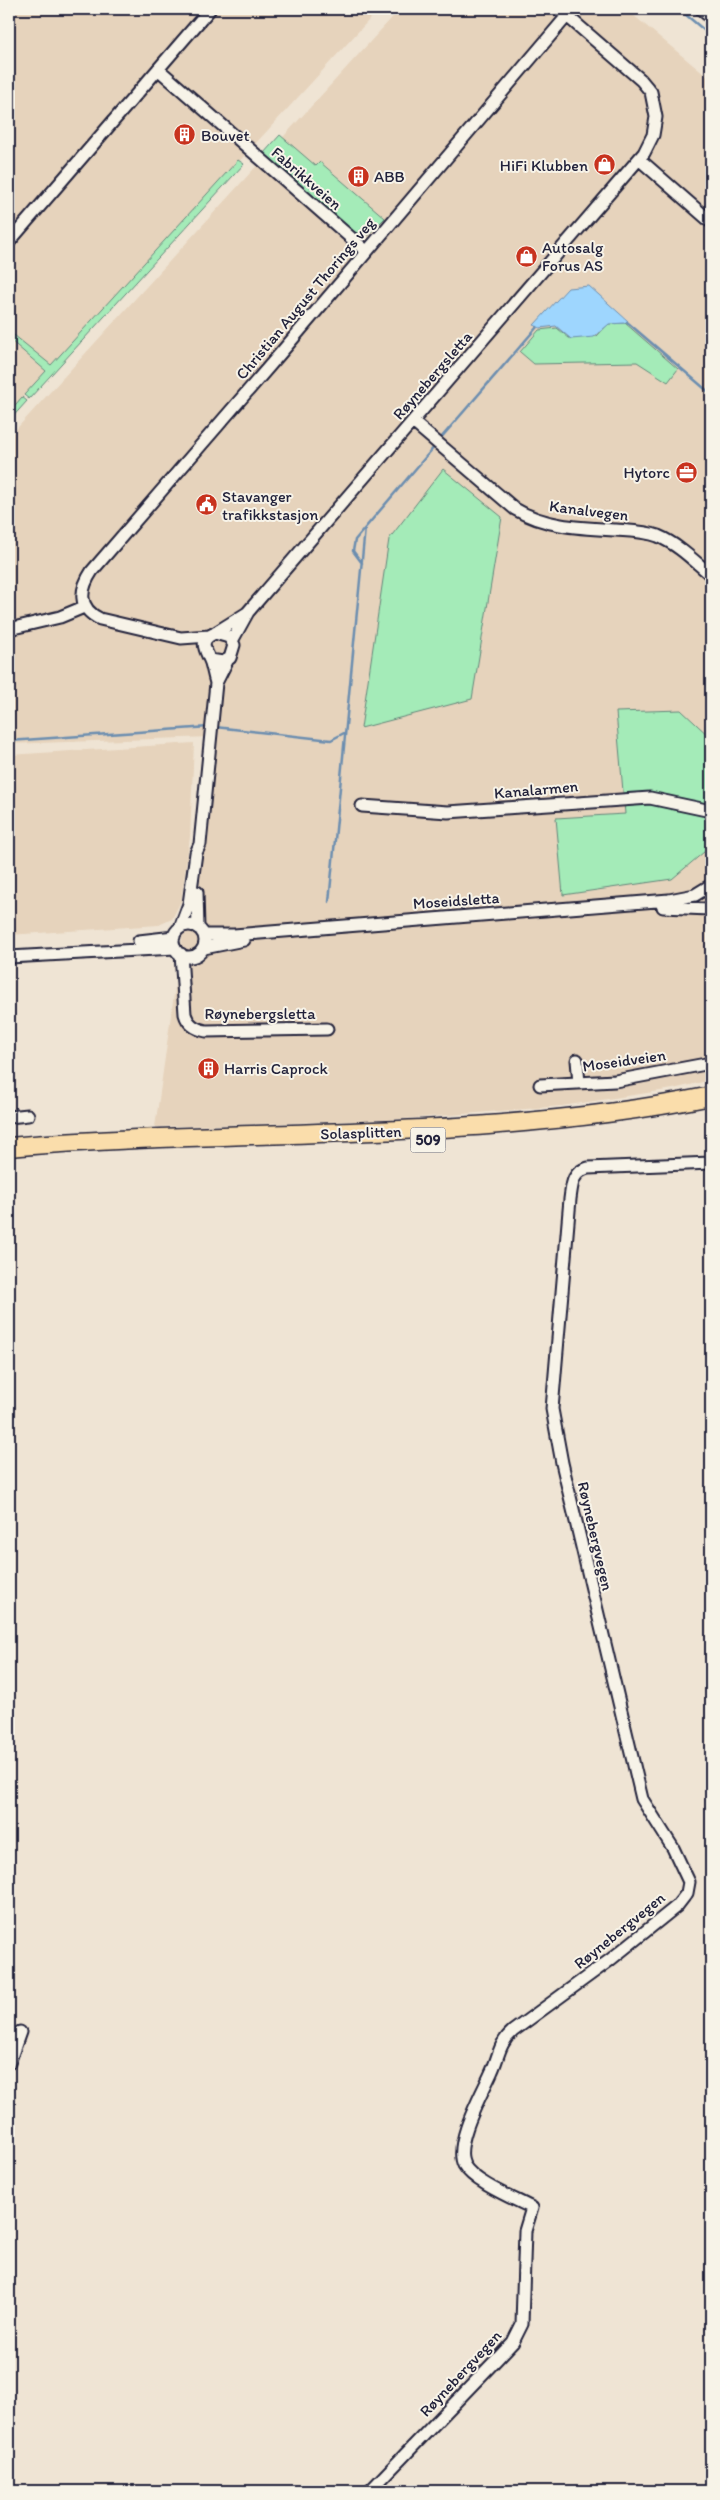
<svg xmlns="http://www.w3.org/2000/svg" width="720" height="2500" font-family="Itim,sans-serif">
	<rect width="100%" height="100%" fill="#efe4d4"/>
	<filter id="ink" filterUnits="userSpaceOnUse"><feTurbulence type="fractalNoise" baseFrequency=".02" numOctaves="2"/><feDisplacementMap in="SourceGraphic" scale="10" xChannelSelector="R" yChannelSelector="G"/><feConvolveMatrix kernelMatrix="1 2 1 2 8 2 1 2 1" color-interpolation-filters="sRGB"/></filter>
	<g filter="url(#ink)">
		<path fill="#e6d3bc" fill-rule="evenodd" d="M9 9H379L9 412Z
			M400 9H626L711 80V1080L673 1089 562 1106 391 1120 155 1127 211 737 9 744V437ZM588 286 628 321 625 323 609 324 571 339 556 326Z
			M194 743 190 837 181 901 172 919 159 925 9 935V755Z"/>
		<path fill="#a4ebb8" stroke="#63867a" d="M280 135 316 166 320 162 385 218 368 235 354 232 263 154Z
			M238 160 244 164 29 399 24 395 46 371 9 339V331L51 365Z
			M625 323 678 369 668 382 637 362 534 364 520 352 539 330 557 328 569 338 597 336 608 324Z
			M22 397 27 401 9 421V412Z
			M443 469 502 517 472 699 361 728 389 539Z
			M681 710 711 738V853L704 852 672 879 563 895 556 818 625 814 616 712Z"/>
		<path fill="#9ed6fe" stroke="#6c8eb0" d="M589 286 628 321 625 323 609 324 594 337 571 339 556 326 540 328 534 325 568 288Z"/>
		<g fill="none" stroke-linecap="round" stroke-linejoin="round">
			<path stroke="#6c8eb0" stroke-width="2.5" d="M679 9 711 36
				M627 322 711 394
				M440 439 537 327
				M362 563 353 551 355 540 365 528
				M215 727 331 740 344 733
				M9 741 209 727
				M329 902 365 528 435 446"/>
			<defs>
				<path id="minor" d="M701 9 711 18
					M158 69 366 251
					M639 159 711 222
					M9 242 210 9
					M413 422 515 509C545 527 581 528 616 530 630 531 645 531 658 536 679 545 694 561 711 575
					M9 629 60 617 84 607
					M215 633 247 613
					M209 636 181 638 100 619C77 608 80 589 92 571L279 355 567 16
					M232 641 248 612 644 153 653 135 656 117 651 92 641 80 559 9
					M210 660 223 662 230 658 234 645 229 637 215 633C196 641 207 651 211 663 213 670 214 676 216 683
					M362 806 448 812 650 798 711 811
					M197 892 198 928
					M663 907 709 909
					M173 941a16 16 0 1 1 32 0a16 16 0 1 1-32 0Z
					M180 928 189 904 196 853 200 844 216 683 227 661
					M204 935H234L669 900 695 895 708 887
					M139 941 174 937
					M204 948 244 940
					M181 954 185 1014C188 1025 196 1029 206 1031L327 1029
					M9 957 175 948
					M577 1060 579 1083
					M540 1085 615 1081 711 1063
					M9 1117 28 1115
					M9 2063 20 2032
					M370 2491 497 2359 513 2342 522 2324 525 2231 532 2208C515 2199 473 2182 464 2165 453 2143 483 2092 492 2071 499 2056 499 2043 513 2031L610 1960 677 1906 687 1893 689 1882 673 1848 642 1799 562 1463 552 1409 570 1199C572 1185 572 1172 588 1168L711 1163"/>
				<path id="highway" d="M9 1147C243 1127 479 1143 711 1096"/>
			</defs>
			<use href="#minor" stroke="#22223b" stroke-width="15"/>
			<use href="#highway" stroke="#22223b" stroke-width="21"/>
			<use href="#minor" stroke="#f7f3e8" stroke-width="11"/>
			<use href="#highway" stroke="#faddab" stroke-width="18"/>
		</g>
	</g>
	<defs>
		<symbol id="building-disc" viewBox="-11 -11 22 22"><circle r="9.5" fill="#c8321e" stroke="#f7f3e8"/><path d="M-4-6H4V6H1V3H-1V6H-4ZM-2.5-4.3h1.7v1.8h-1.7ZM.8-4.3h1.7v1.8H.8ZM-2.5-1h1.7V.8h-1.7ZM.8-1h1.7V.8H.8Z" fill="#fff"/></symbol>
		<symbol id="shop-disc" viewBox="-11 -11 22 22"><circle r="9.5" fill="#c8321e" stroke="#f7f3e8"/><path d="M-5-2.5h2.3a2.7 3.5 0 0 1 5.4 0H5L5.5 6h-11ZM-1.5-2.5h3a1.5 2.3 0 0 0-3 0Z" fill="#fff"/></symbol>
		<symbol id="office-disc" viewBox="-11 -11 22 22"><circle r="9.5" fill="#c8321e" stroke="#f7f3e8"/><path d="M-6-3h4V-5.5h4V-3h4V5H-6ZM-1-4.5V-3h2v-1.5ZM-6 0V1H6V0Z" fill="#fff"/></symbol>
		<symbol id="civic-disc" viewBox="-11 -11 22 22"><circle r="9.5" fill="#c8321e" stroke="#f7f3e8"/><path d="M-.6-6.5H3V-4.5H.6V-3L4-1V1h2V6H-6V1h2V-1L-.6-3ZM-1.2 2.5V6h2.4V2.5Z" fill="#fff"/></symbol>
	</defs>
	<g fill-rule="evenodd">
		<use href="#building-disc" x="172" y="122" width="25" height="25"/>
		<use href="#shop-disc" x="592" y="152" width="25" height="25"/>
		<use href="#building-disc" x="346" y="164" width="25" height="25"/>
		<use href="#shop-disc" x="514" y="244" width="25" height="25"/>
		<use href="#office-disc" x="674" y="460" width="25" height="25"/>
		<use href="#civic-disc" x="194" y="492" width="25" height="25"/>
		<use href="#building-disc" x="196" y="1056" width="25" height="25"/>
	</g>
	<g text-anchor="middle" stroke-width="4" stroke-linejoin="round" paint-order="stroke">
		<rect fill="#f7f3e8" stroke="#62616f" stroke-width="1" x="410.5" y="1127.5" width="35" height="25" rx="4"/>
		<g font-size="15" font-weight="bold" fill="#22223b">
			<text x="428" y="1145">509</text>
		</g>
		<g font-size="16" fill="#22223b" stroke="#f7f3e8" text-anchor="start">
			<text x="201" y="141">Bouvet</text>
			<text x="588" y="171" text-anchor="end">HiFi Klubben</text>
			<text x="374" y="182">ABB</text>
			<text x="542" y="253">Autosalg<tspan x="542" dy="18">Forus AS</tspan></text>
			<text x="670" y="478" text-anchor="end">Hytorc</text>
			<text x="222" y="502">Stavanger<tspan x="222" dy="18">trafikkstasjon</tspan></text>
			<text x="224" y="1074">Harris Caprock</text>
		</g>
		<g font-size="16" fill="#22223b" stroke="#f7f3e8">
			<text transform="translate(307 178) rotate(41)" y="6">Fabrikkveien</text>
			<text transform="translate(305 298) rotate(-50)" y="6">Christian August Thorings veg</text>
			<text transform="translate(432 375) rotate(-49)" y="6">Røynebergsletta</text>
			<text transform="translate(589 510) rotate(7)" y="6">Kanalvegen</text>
			<text transform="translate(536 789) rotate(-5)" y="6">Kanalarmen</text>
			<text transform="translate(456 900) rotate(-4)" y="6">Moseidsletta</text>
			<text x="260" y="1019">Røynebergsletta</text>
			<text transform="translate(624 1060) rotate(-8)" y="6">Moseidveien</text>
			<text transform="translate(361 1132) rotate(-2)" y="6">Solasplitten</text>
			<text transform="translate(596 1536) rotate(77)" y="6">Røynebergvegen</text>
			<text transform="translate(619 1930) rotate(-39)" y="6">Røynebergvegen</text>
			<text transform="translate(460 2373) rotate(-47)" y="6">Røynebergvegen</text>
		</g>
	</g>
	<rect width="720" height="2500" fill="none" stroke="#f7f3e8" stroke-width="30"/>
	<rect x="15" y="15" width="690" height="2470" fill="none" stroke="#22223b" stroke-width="2" filter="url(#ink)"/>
</svg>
